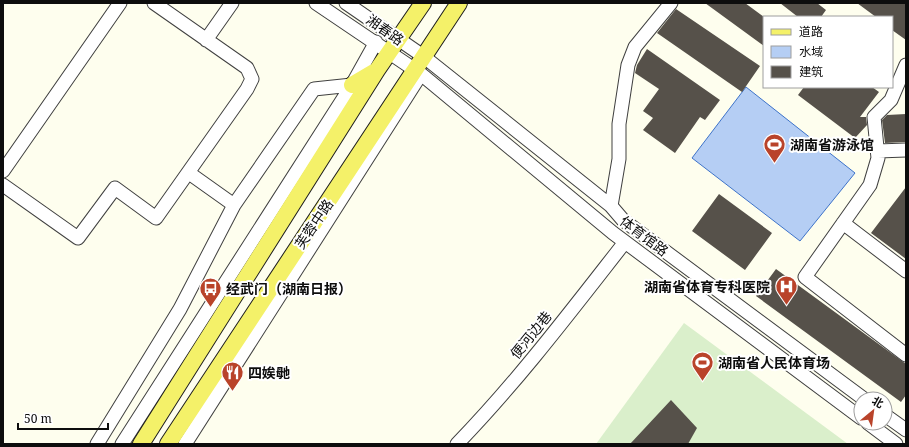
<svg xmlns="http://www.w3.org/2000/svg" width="909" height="447" font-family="'Noto Serif','Noto Sans SC',serif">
	<rect width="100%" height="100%" fill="#fefeee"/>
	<path fill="#daefcb" d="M684 323 848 444H596Z"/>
	<path fill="#b5cef4" stroke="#3e73c9" d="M746 87 855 173 800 241 692 158Z"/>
	<path fill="#56514a" d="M705 3H745L764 17V46Z
		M780 3H817L826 10 821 17H798Z
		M857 3H906V40L892 30V17H876Z
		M676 9 760 66 742 92 657 33Z
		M647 49 720 100 705 120 700 117 675 153 643 130 653 118 643 111 659 89 635 73 637 65Z
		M804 87H872L879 92 860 117H866L867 125 855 138 798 95Z
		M906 114V142L885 143 882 120 887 115Z
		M906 187V259L871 233Z
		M719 194 772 233 745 270 692 231Z
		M776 269 906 364V395L901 402 756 296Z
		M671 400 697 428 688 444H630Z"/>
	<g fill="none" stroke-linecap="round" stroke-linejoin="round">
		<defs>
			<path id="minor" d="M316 3 421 74 613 233 861 418
				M346 3 423 56 611 206 623 220 864 399
				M206 40 232 3
				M906 65 891 100 874 117 878 158 870 185 805 277 906 355
				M878 151 906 150
				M3 171 120 3
				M189 173 234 205
				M3 185 78 238 115 188 156 218 247 89 252 79 247 68 154 3
				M611 206 619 159V124L628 65 635 47 671 3
				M843 223 906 271
				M885 415 906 430
				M868 423 896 444
				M97 444 180 309 234 205 314 89 352 85
				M122 444 352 85 376 42
				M185 444 421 74
				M457 444C518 381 571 311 625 242"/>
			<path id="major" d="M352 85 374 72
				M141 444 377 70 423 3
				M168 444 459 3"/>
		</defs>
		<use href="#minor" stroke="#404040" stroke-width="15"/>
		<use href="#major" stroke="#1e1e1e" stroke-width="18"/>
		<use href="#minor" stroke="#fff" stroke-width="13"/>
		<use href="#major" stroke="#f4f169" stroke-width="16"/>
	</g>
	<defs>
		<symbol id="stadium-pin" viewBox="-11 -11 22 30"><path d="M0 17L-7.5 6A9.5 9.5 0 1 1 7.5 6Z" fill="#b9432a" stroke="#fff"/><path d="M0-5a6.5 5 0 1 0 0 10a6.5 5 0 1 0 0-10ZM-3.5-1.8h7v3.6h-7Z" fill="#fff"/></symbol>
		<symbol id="hospital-pin" viewBox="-11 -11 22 30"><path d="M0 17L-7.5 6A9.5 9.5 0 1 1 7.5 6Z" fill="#b9432a" stroke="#fff"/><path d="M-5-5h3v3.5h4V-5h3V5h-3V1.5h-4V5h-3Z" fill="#fff"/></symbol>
		<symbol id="bus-pin" viewBox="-11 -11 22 30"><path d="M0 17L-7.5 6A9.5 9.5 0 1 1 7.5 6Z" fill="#b9432a" stroke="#fff"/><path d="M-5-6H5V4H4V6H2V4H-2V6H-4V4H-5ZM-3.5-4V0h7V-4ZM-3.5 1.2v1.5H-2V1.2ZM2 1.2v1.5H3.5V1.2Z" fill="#fff"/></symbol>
		<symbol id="restaurant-pin" viewBox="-11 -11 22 30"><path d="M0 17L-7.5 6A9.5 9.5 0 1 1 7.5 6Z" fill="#b9432a" stroke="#fff"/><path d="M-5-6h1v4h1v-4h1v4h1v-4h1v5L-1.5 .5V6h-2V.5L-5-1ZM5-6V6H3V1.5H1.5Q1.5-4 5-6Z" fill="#fff"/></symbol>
	</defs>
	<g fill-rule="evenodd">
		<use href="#stadium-pin" x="762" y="132" width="25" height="34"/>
		<use href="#hospital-pin" x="774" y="274" width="25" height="34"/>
		<use href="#bus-pin" x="198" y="276" width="25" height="34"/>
		<use href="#stadium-pin" x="690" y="350" width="25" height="34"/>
		<use href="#restaurant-pin" x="220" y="360" width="25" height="34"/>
	</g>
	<g text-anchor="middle" stroke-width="4" stroke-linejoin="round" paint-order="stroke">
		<g font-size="14" fill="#0d0d0d" stroke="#fff">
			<text transform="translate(385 30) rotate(35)" y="5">湘春路</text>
			<text transform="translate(314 224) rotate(-56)" y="5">芙蓉中路</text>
			<text transform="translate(644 236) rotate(37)" y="5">体育馆路</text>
			<text transform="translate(531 335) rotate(-51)" y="5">便河边巷</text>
		</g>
		<g font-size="14" font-weight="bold" fill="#0d0d0d" stroke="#fff" text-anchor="start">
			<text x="790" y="150">湖南省游泳馆</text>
			<text x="770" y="292" text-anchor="end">湖南省体育专科医院</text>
			<text x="226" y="294">经武门（湖南日报）</text>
			<text x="718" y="368">湖南省人民体育场</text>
			<text x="248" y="378">四娭毑</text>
		</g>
	</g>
	<rect width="909" height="447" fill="none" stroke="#0d0d0d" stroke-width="8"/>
	<rect x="763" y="16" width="130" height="72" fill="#ffffff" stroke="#9e9e9e"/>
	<rect x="771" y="29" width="20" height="6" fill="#f4f169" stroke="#9e9e9e"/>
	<text x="799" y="36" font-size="12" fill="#0d0d0d">道路</text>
	<rect x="771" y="46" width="20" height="12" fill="#b5cef4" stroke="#9e9e9e"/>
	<text x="799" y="56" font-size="12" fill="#0d0d0d">水域</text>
	<rect x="771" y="66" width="20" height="12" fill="#56514a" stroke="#9e9e9e"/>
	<text x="799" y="76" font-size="12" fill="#0d0d0d">建筑</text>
	<g transform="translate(873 411) rotate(29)"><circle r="19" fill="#ffffff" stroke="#9e9e9e"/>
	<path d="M0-3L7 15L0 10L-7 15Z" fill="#b9432a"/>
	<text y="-6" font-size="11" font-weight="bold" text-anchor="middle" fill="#0d0d0d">北</text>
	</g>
	<path d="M18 423v6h90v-6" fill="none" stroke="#0d0d0d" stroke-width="2"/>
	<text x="24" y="423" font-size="12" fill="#0d0d0d" stroke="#ffffff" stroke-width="3" paint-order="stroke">50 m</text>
</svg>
